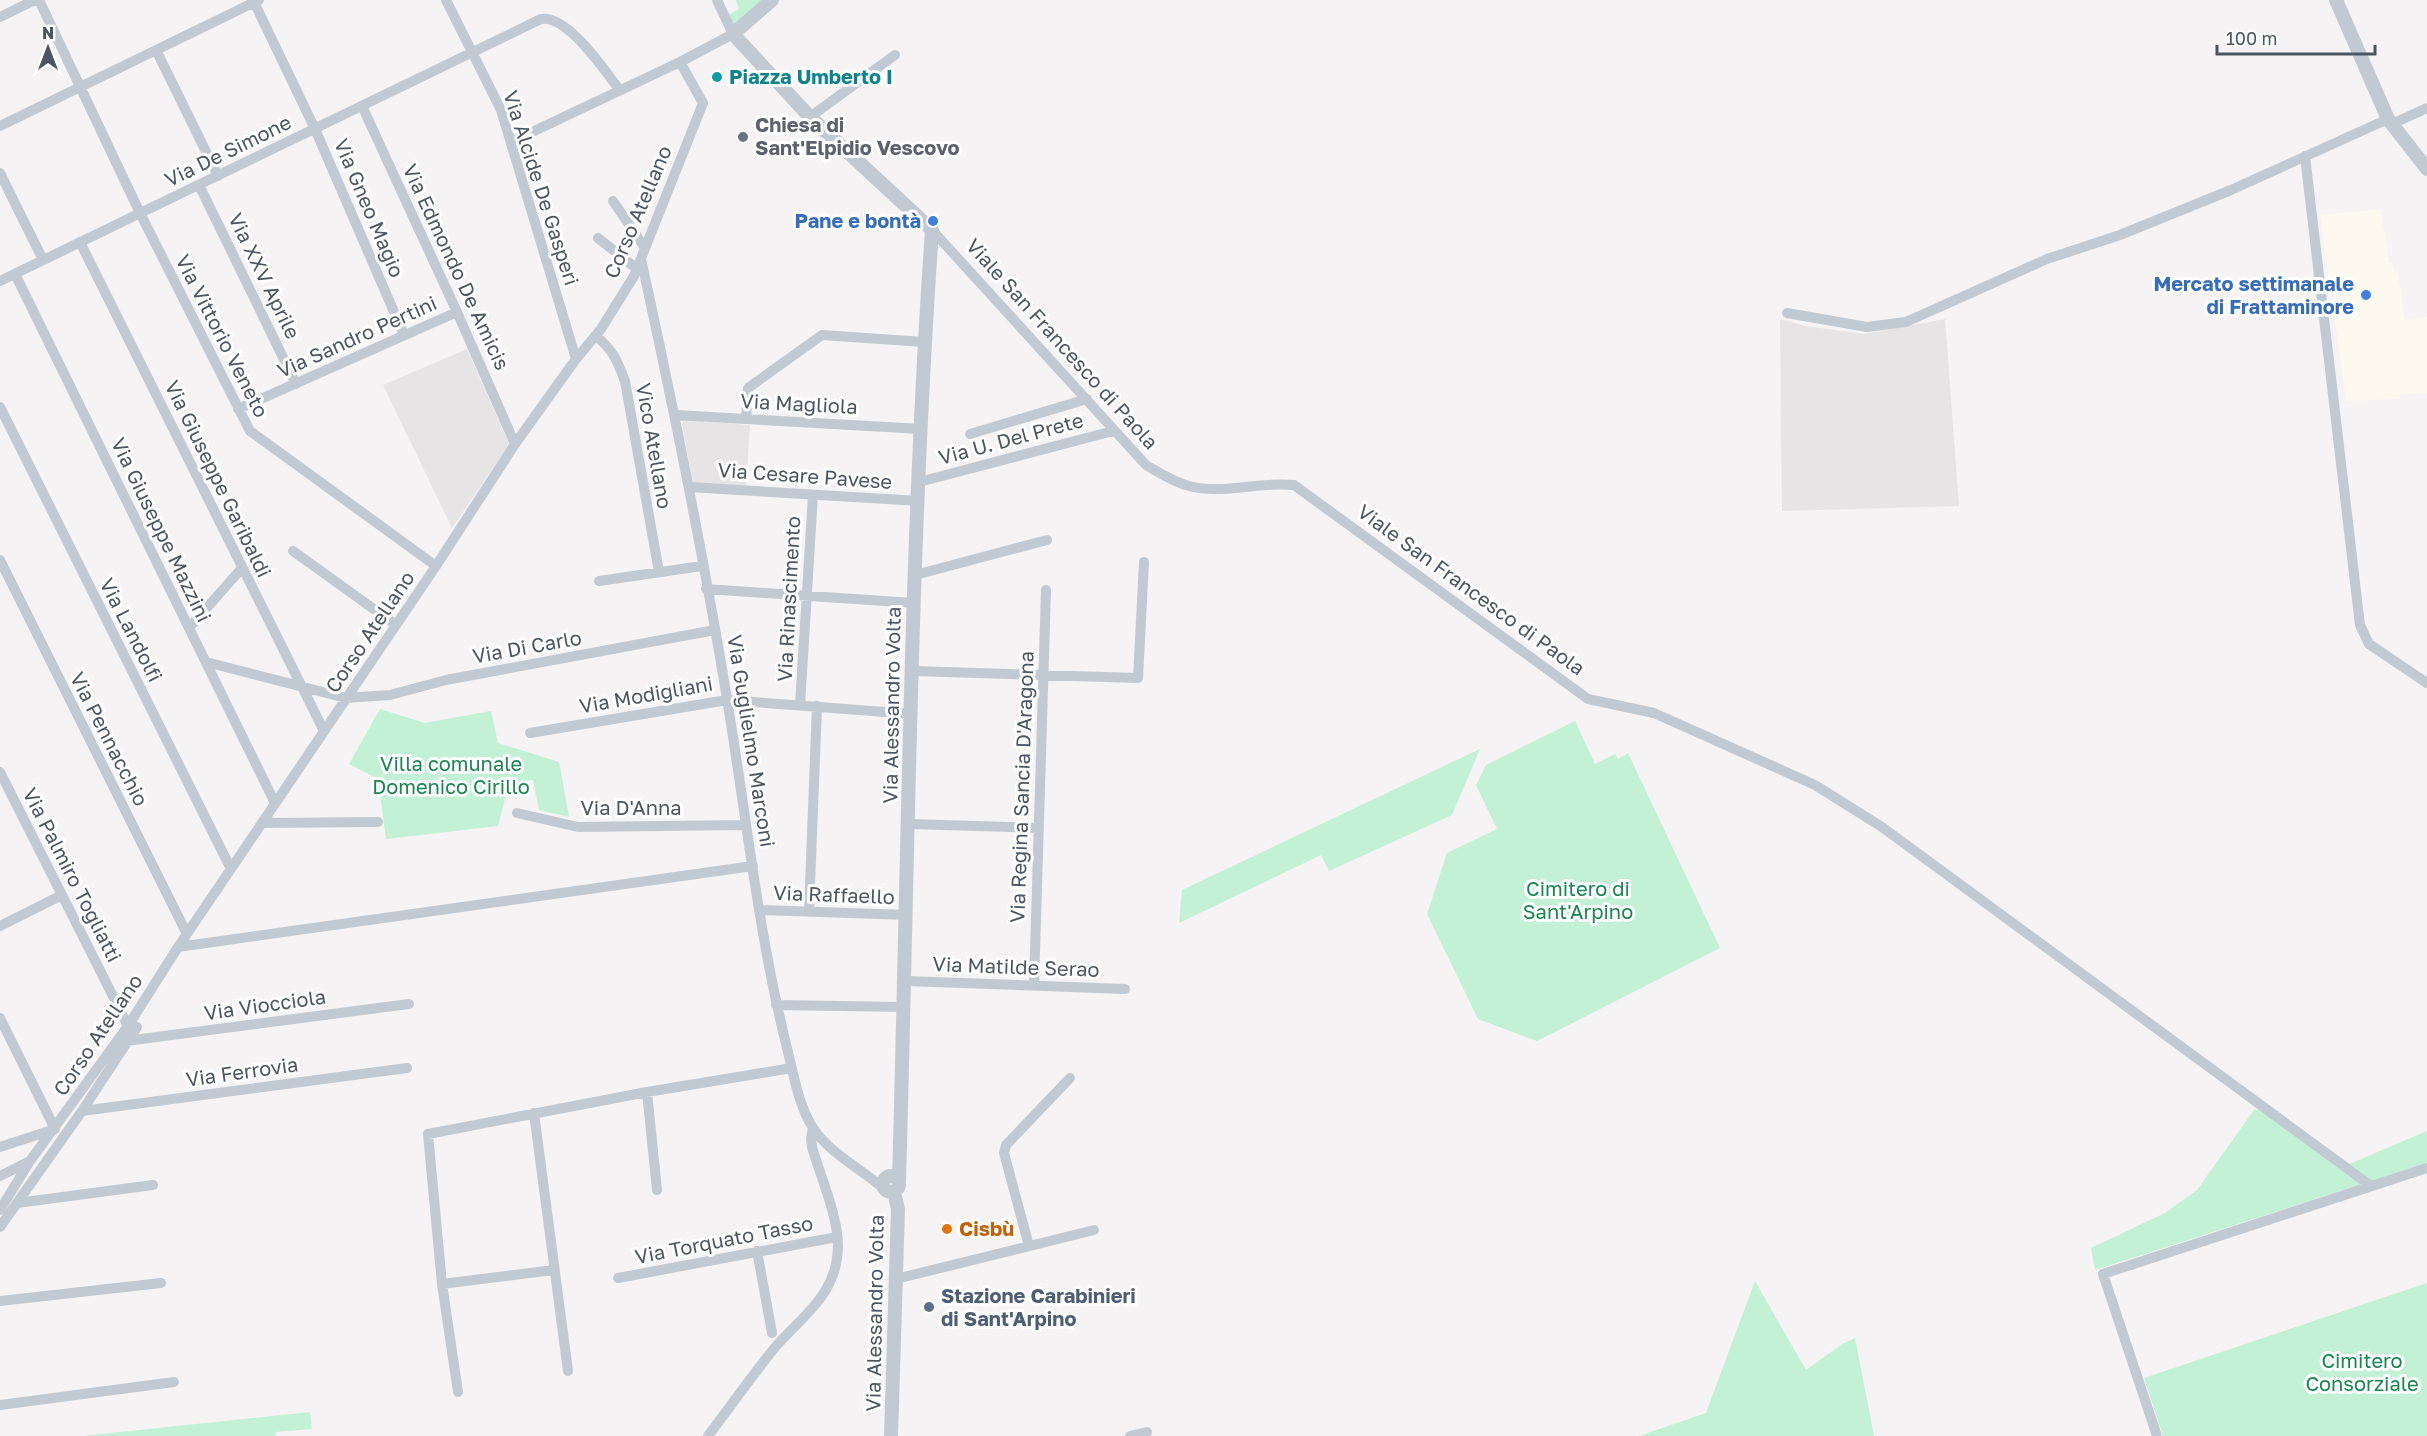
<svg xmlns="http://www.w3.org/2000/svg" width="2427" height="1436" font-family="'Golos Text',sans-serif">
	<rect width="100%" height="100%" fill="#f5f3f3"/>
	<path fill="#fdf9ef" d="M2381 209 2389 263H2392L2394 273 2398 272 2405 320 2427 317V393L2400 394V399L2346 401 2320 215Z"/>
	<path fill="#e6e4e5" d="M1780 319 1805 326 1864 334 1945 319 1959 506 1782 511Z
		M467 349 509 444 452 528 383 385Z
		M686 420 750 425 746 486 693 483 682 423Z"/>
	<path fill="#c3f1d5" d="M736 0H764L736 30 728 15 739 9Z
		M380 709 425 723 491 711 498 743 559 762 569 817 539 810 533 780 509 783 498 826 386 839 378 779 349 764Z
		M1575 721 1595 764 1615 754 1618 759 1628 753 1720 948 1537 1041 1478 1019 1427 914 1447 853 1497 829 1476 785 1486 765Z
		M1480 749 1452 815 1329 871 1321 855 1179 923 1182 890Z
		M2254 1110H2259L2340 1168 2427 1131V1165L2349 1188 2095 1270 2091 1248 2165 1213 2197 1190Z
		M1755 1281 1806 1370 1842 1344 1855 1338 1874 1436H1639L1706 1413Z
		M2427 1283V1436H2163L2144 1378Z
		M310 1412 312 1429 276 1432 275 1436H82Z"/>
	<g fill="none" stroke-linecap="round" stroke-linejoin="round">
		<path stroke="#c1cad2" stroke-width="10" d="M39 0 140 213 250 431 436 566
			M253 0 315 129 404 335
			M446 0 501 110 576 359
			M0 17 35 0
			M156 50 218 176
			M362 106 457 312 515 444
			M810 117 895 55
			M2392 124 2427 108
			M0 126 259 0
			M511 142 680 62 733 34 717 0
			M2305 156 2360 625 2369 644 2427 683
			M0 173 43 260
			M199 185 296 384
			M613 201 645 248
			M932 230 1146 465C1160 473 1173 482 1189 486 1223 495 1259 481 1294 485L1588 699 1654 713 1815 785 1882 827 2371 1186
			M598 238 637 269
			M80 242 324 731
			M641 259C673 405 703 552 727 699 746 814 758 931 786 1044 793 1071 798 1105 813 1128 830 1154 862 1169 884 1189
			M15 274 275 803
			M0 281 541 19C568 15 604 70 619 89
			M1787 313 1867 327 1906 322 2047 259 2120 235 2231 190 2388 119
			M596 336C613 350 617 360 625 381L659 572
			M0 407 231 869
			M238 409 457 312
			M676 415 921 429
			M746 419 748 388 822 335 924 342
			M970 434 1087 399
			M919 482 1113 431
			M689 487 919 501
			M293 551 396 625
			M0 560 187 934
			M915 575 1047 540
			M599 581 702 566
			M706 589 914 603
			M189 628 242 568
			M206 662 346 698 390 695 446 680 715 630
			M913 671 1138 678 1144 562
			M800 705 813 495
			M530 733 727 700 912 714
			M0 772 128 1026 137 1027 82 1111 0 1227
			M517 813 578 827 746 825
			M262 823 378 822
			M909 824 1039 828
			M760 910 907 915
			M809 911 817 706
			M0 926 62 895
			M178 947 753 866
			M905 981 1125 989
			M1034 985 1046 590
			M776 1005 904 1007
			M0 1018 55 1129 0 1147
			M126 1041 409 1004
			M647 1092 657 1190
			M82 1111 407 1068
			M534 1113 568 1371
			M0 1176 30 1161
			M17 1203 153 1185
			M0 1210 30 1161 128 1026 178 947 436 566 515 444 576 359 601 329 634 276 703 103 680 62
			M1029 1246 1004 1153 1006 1145 1070 1078
			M757 1251 772 1333
			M618 1278 837 1237
			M896 1279 1094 1230
			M442 1284 554 1270
			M0 1301 161 1283
			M458 1392 442 1284 428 1134 647 1092 792 1068
			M0 1405 174 1382
			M708 1436C729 1408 750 1379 772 1351 800 1317 838 1296 838 1245 837 1213 821 1178 812 1147L811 1139 813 1128
			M1130 1436 1147 1432
			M2157 1436 2103 1274 2427 1168"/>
		<path stroke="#c1cad2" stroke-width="14" d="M772 0 733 34 810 117 932 230C910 546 908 864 899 1181
			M2336 0 2388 119 2427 169
			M883 1184a8 8 0 1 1 16 0a8 8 0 1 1-16 0Z
			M891 1436 898 1209 894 1192"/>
	</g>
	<circle fill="#0f9aa8" stroke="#fff" stroke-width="2" cx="717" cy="77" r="6"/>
	<circle fill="#6b7280" stroke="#fff" stroke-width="2" cx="743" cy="137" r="6"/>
	<g fill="#3f7fe0" stroke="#fff" stroke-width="2">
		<circle cx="933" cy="221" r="6"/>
		<circle cx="2366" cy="295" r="6"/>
	</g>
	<circle fill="#e8710a" stroke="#fff" stroke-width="2" cx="947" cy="1229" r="6"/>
	<circle fill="#5c6f8a" stroke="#fff" stroke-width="2" cx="929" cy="1307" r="6"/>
	<g text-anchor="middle" stroke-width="6" stroke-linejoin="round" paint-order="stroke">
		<g font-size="20" font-weight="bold" fill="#0d838f" stroke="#fff" text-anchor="start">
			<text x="729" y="84">Piazza Umberto I</text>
		</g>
		<g font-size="20" font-weight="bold" fill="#5b616d" stroke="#fff" text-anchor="start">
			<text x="755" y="132">Chiesa di<tspan x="755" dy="23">Sant'Elpidio Vescovo</tspan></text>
		</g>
		<g font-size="20" fill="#4a5661" stroke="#fff">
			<text transform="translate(228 151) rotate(-26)" y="7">Via De Simone</text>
			<text transform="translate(541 188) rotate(72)" y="7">Via Alcide De Gasperi</text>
			<text transform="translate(369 208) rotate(67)" y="7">Via Gneo Magio</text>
			<text transform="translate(638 212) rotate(-67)" y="7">Corso Atellano</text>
			<text transform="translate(456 267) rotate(65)" y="7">Via Edmondo De Amicis</text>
			<text transform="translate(264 276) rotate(64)" y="7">Via XXV Aprile</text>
			<text transform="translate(222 336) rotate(63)" y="7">Via Vittorio Veneto</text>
			<text transform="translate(357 337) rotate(-24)" y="7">Via Sandro Pertini</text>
			<text transform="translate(1062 344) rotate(48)" y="7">Viale San Francesco di Paola</text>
			<text transform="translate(799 404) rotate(3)" y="7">Via Magliola</text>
			<text transform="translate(1011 439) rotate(-15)" y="7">Via U. Del Prete</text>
			<text transform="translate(654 446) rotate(80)" y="7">Vico Atellano</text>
			<text transform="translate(805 476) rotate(4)" y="7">Via Cesare Pavese</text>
			<text transform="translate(218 479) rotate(64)" y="7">Via Giuseppe Garibaldi</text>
			<text transform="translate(161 530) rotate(64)" y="7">Via Giuseppe Mazzini</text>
			<text transform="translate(1471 590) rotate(36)" y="7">Viale San Francesco di Paola</text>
			<text transform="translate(789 599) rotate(-87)" y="7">Via Rinascimento</text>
			<text transform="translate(131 630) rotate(63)" y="7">Via Landolfi</text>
			<text transform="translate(370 632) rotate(-56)" y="7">Corso Atellano</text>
			<text transform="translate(527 647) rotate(-10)" y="7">Via Di Carlo</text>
			<text transform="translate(646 695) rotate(-10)" y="7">Via Modigliani</text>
			<text transform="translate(892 705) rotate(-89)" y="7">Via Alessandro Volta</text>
			<text transform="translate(109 739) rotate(63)" y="7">Via Pennacchio</text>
			<text transform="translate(751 741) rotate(81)" y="7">Via Guglielmo Marconi</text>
			<text transform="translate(1022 787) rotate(-88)" y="7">Via Regina Sancia D'Aragona</text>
			<text x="631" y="815">Via D'Anna</text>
			<text transform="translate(72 875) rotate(63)" y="7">Via Palmiro Togliatti</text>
			<text transform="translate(834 895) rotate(2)" y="7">Via Raffaello</text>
			<text transform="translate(1016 967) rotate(2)" y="7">Via Matilde Serao</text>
			<text transform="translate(265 1005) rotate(-8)" y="7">Via Viocciola</text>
			<text transform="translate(98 1035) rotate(-56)" y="7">Corso Atellano</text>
			<text transform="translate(242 1072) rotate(-8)" y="7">Via Ferrovia</text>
			<text transform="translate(724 1240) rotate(-11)" y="7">Via Torquato Tasso</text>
			<text transform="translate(875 1313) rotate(-89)" y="7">Via Alessandro Volta</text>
		</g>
		<g font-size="20" font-weight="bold" fill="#366cbe" stroke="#fff" text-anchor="end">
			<text x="921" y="228">Pane e bontà</text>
			<text x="2354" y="291">Mercato settimanale<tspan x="2354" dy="23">di Frattaminore</tspan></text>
		</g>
		<g font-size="20" fill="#17864f" stroke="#fff">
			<text x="451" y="771">Villa comunale<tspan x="451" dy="23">Domenico Cirillo</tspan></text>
			<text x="1578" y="896">Cimitero di<tspan x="1578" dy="23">Sant'Arpino</tspan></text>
			<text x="2362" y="1368">Cimitero<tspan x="2362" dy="23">Consorziale</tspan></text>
		</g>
		<g font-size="20" font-weight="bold" fill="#c56008" stroke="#fff" text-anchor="start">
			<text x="959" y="1236">Cisbù</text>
		</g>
		<g font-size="20" font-weight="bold" fill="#4e5e75" stroke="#fff" text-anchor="start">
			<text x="941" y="1303">Stazione Carabinieri<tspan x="941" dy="23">di Sant'Arpino</tspan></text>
		</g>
	</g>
	<g transform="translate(48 48)" stroke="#ffffff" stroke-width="4.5" paint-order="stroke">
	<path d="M0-4.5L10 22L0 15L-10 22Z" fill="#4a5661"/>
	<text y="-9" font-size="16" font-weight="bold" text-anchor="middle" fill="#4a5661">N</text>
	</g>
	<path d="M2217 45v9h158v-9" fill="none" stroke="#4a5661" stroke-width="3"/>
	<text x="2226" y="45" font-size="18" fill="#4a5661" stroke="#ffffff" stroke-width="4.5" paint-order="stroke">100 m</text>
</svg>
